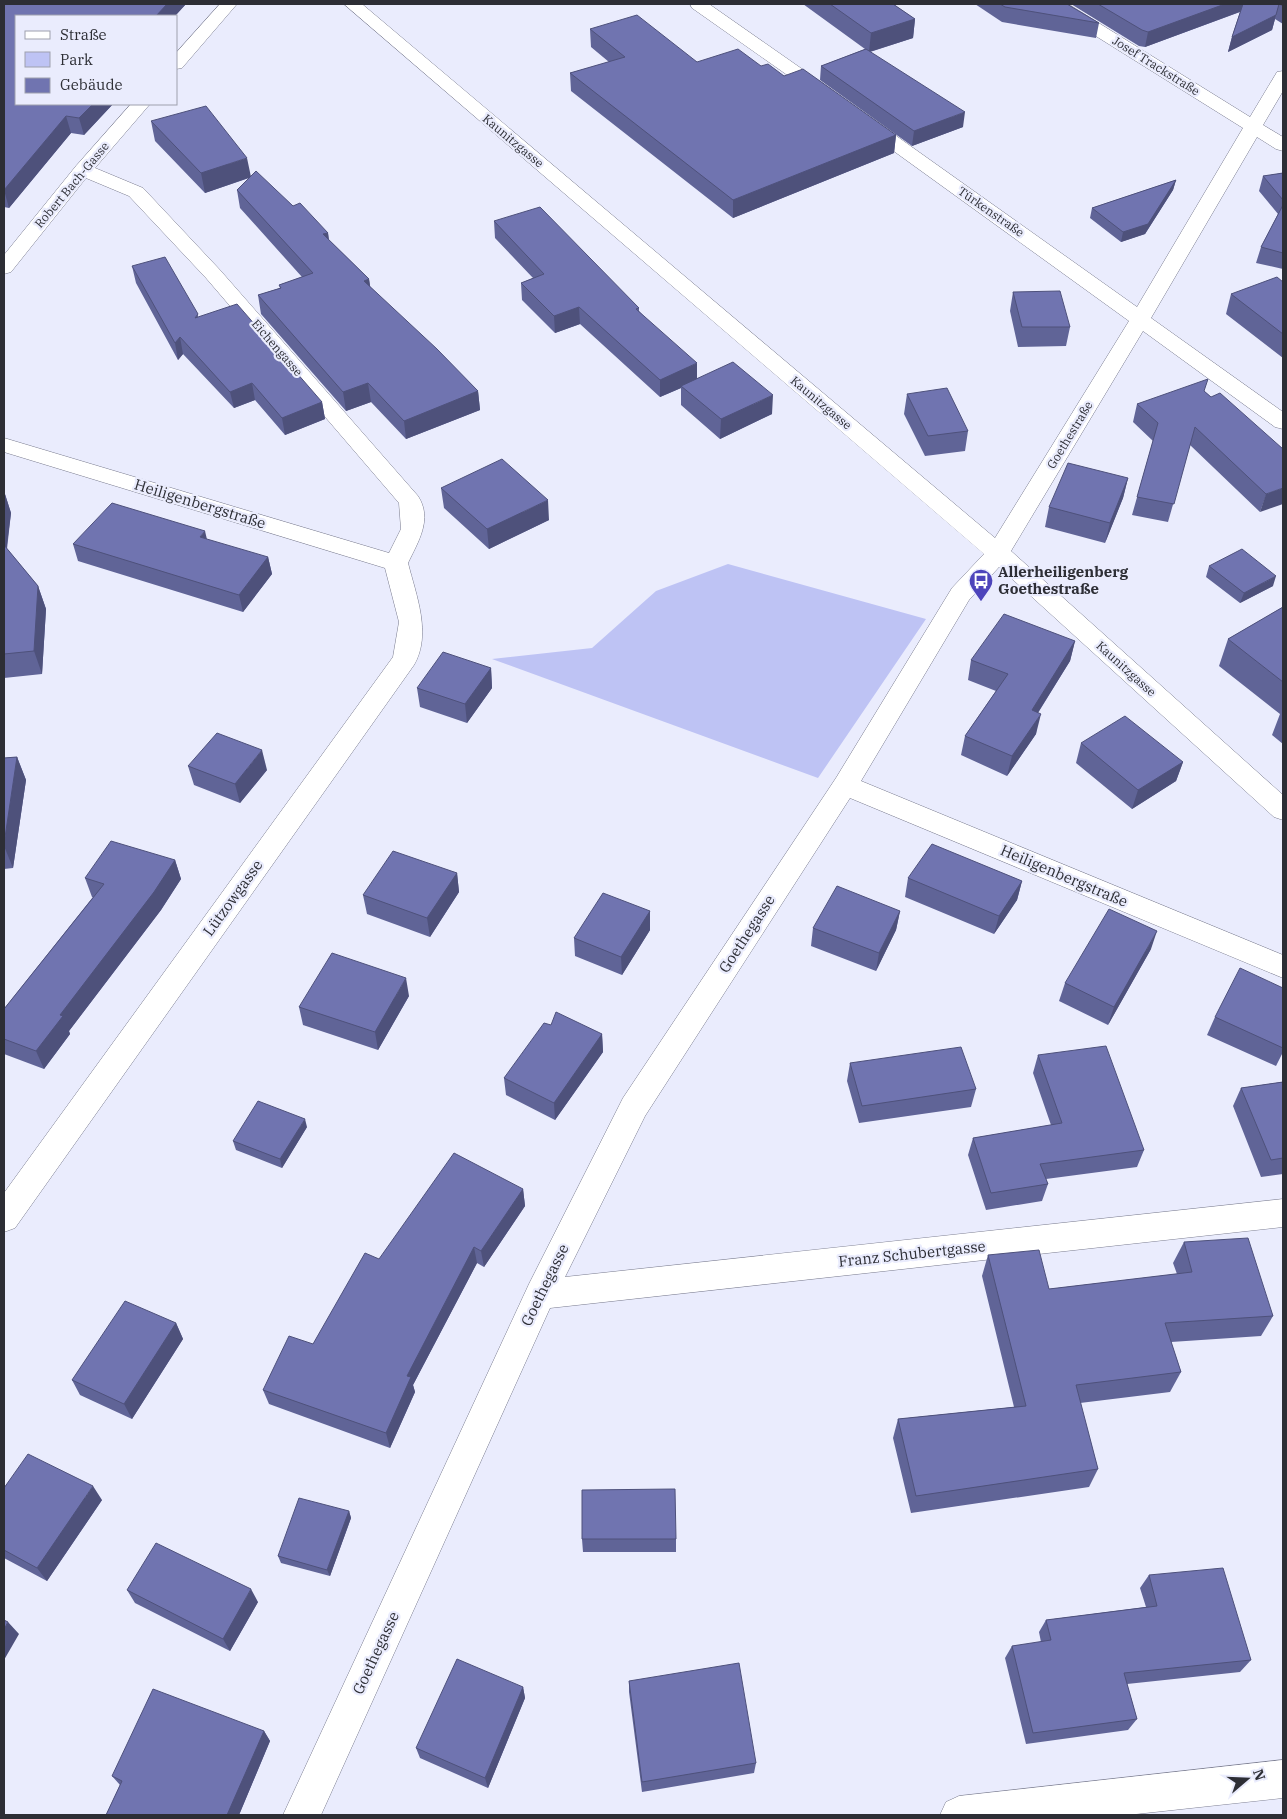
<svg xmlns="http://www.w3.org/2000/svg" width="1287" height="1819" font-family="'IBM Plex Serif',serif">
	<rect width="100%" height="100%" fill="#eaecfd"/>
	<path fill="#bec3f4" d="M728 564 926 619 818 778 492 659 592 648 656 591Z"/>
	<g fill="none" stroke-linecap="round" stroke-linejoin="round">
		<defs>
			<path id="minor" d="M220 4H237L182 68 176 69V53Z
				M344 4H362L995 538 1129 321 859 126 856 122 859 118 865 117 871 118 1137 307 1243 128 1051 8 1049 4H1068L1250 117 1277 72 1283 71V91L1263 125 1283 137V151L1276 149 1257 137 1151 318 1283 412V429L1275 427 1143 331 1011 551 1283 795V820L1274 817 999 567 969 600 861 781 1283 955V978L850 798 645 1116 565 1277 1283 1199V1227L550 1308 321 1815H283L529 1284 623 1098 836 778 952 588 984 554Z
				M690 4H709L832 90 835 94 832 98 826 99 820 98 692 8Z
				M131 104H150L95 168 143 188 220 270 418 496C433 519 418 542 408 563 416 595 432 634 414 665L15 1228 4 1232V1193L393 657 399 622 385 568 4 452V438L389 553 401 529 399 503 206 278 129 196 86 178 11 272 4 274V255L76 166Z
				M1283 1760V1798L1127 1815H940L946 1802 959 1796Z"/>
		</defs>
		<use href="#minor" stroke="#797b8e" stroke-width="1"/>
		<use href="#minor" fill="#fff" fill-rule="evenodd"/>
	</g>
	<path fill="#606497" d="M6 4H186L175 16H16L113 104 84 135 71 133 9 208 4 207V6Z
		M803 4H893L915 19 913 38 870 52 963 127 912 146 820 80 821 66 865 49Z
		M975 4H1067L1099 23 1096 38 1002 22Z
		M1071 4H1283V24L1275 19 1272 30 1228 52 1232 37 1240 12 1145 47 1139 46Z
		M590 29 697 62 761 66 784 76 896 135 894 153 733 218 571 91 570 73 609 62 591 47Z
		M151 121 251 176 293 206 328 233 329 240 369 279 370 287 478 391 480 410 406 439 371 402 346 411 261 314 258 295 280 288 279 285 302 277 240 208 237 190 249 178 205 193 155 141Z
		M1283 173V269L1256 263 1261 247 1278 214 1259 191 1263 176Z
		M1176 180 1173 190 1145 234 1121 242 1090 218 1092 208Z
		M494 221 639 308V311L697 378 772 414 720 439 681 405V388L660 397 580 324 555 333 522 300 521 283 533 278 495 238Z
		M132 266 198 314V317L322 402 325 419 285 435 255 400 234 408 183 354 178 360 136 283Z
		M1283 282V358L1226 314 1231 294Z
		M1013 292 1070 327 1066 346 1018 347 1010 311Z
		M1204 391 1211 397 1283 449 1260 512 1190 445 1168 522 1132 515 1153 441 1133 422 1137 404Z
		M907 394 968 431 965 451 925 456 904 414Z
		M1128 478 1123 498 1105 543 1045 527 1049 507Z
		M441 488 549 520 489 549 444 508Z
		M4 491 11 513 7 549 38 586 46 609 42 674 4 678Z
		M73 544 268 557 272 574 243 612 78 561Z
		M1209 566 1273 586 1240 603 1206 577Z
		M1283 607V744L1272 735 1280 714 1219 666 1228 639Z
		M1075 641 1070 661 1038 713 1036 734 1007 776 961 755 965 736 996 691 968 680 971 660Z
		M491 668 492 688 467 723 420 707 417 688Z
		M1081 743 1183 762 1176 781 1132 809 1076 763Z
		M17 757 26 780 13 868 4 869V758Z
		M188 766 267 770 240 803 194 785Z
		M175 860 181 879 161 910 69 1031 70 1034 44 1069 4 1054V1009L93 897H92L85 878Z
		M457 873 459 892 430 937 367 914 363 895Z
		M908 878 1022 881 1017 900 994 934 905 897Z
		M650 911V930L622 975 575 956 574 938Z
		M900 911 896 930 876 971 811 946 813 928Z
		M1151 949 1108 1025 1059 1001 1065 983Z
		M1283 988V1052L1276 1066 1207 1035 1215 1017Z
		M409 996 378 1050 303 1025 299 1007Z
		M551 1025 602 1034 603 1052 555 1120 506 1095 504 1078Z
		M1038 1055 1144 1150 1137 1167 1046 1179 1048 1184 1042 1201 986 1210 968 1155 973 1138 1051 1125 1033 1073Z
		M850 1063 976 1089 971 1107 859 1123 847 1081Z
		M1283 1082V1174L1261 1177 1233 1106 1241 1088Z
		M307 1127 282 1168 236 1150 233 1141Z
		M523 1189 525 1206 484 1267 477 1263 413 1385 415 1392 390 1448 269 1404 263 1390 313 1344 379 1259Z
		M1184 1242 1273 1316 1261 1336 1171 1342 1181 1372 1170 1392 1080 1403 1098 1469 1089 1487 911 1513 893 1438 898 1419 1014 1407 982 1276 988 1255 1049 1289 1177 1274 1173 1263Z
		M176 1323 183 1339 132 1419 80 1395 72 1380Z
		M4 1488 102 1500 47 1581 4 1558Z
		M349 1511 351 1518 330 1576 281 1563 278 1556Z
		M582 1539H676V1552H583Z
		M1149 1575 1251 1660 1240 1672 1127 1684 1137 1719 1128 1730 1026 1744 1005 1658 1012 1646 1041 1642 1039 1632 1046 1620 1146 1607 1140 1588Z
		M127 1590 258 1602 230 1651 135 1603Z
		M629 1681 756 1763 754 1773 642 1792 629 1692Z
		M523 1687 525 1698 488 1788 420 1758 416 1748Z
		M264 1731 270 1741 239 1815H106L120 1785 112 1776Z"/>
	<path fill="#4e517b" d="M167 4H186L175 16H156Z
		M1225 4H1244L1242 11 1145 47 1148 32Z
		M1279 4 1272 30 1228 52 1232 37Z
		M915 19 913 38 869 52 871 33Z
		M93 104H113L84 135 79 118Z
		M965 112 963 127 912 146 914 131Z
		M66 116 71 133 9 208 4 190Z
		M896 135 894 153 733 218V200Z
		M247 158 251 177 205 193 201 173Z
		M1176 180 1173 190 1145 234 1121 242 1123 232Z
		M328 233 330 251 323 234Z
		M369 279 372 298 364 281Z
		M579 307 580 324 555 333 554 316Z
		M180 337 183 354 178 360 175 343Z
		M697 363V380L681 386V388L660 397V380Z
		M252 383 255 400 234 408 230 392Z
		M368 383 371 402 346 411 343 392Z
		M478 391 480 410 406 439 404 421Z
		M773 395 772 414 720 439 721 419Z
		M322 402 325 419 285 435 282 418Z
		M1128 478 1123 498 1105 543 1110 523Z
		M1283 488V504L1260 512 1266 494Z
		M4 491 11 513 5 560 4 556Z
		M548 500 549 520 489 549 487 529Z
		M205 531 209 548 200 537Z
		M268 557 272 574 243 612 239 595Z
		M1276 576 1273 586 1240 603 1244 593Z
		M38 586 46 609 42 674 34 651Z
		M1075 641 1070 661 1027 730 1032 710Z
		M491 668 492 688 467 723 465 704Z
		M1041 714 1036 734 1007 776 1012 756Z
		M262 750 267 770 240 803 235 784Z
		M17 757 26 780 13 868 4 846V844Z
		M1183 762 1176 781 1132 809 1138 790Z
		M175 860 181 879 161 910 69 1031 70 1034 44 1069 36 1051 60 1015Z
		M457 873 459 892 430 937 427 918Z
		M1022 881 1017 900 994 934 999 916Z
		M650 911V930L622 975 621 957Z
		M900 911 896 930 876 971 879 953Z
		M1157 931 1151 949 1108 1025 1114 1007Z
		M406 978 409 996 378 1050 375 1032Z
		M602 1034 603 1052 555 1120 554 1103Z
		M305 1119 307 1127 282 1168 280 1159Z
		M523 1189 525 1206 484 1267 481 1251Z
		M474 1247 477 1263 413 1385 415 1392 390 1448 386 1433 407 1376Z
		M176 1323 183 1339 132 1419 124 1404Z
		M93 1486 102 1500 47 1581 37 1568Z
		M349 1511 351 1518 330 1576 327 1570Z
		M251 1589 258 1602 230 1651 223 1639Z
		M8 1622 19 1634 4 1660V1629Z
		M523 1687 525 1698 488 1788 485 1778Z
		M264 1731 270 1741 239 1815H227Z"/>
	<path fill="#7074b0" stroke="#4e517b" d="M6 4H167L156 16H16V104H93L79 118 66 116 4 190V6Z
		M830 4H893L915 19 871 33Z
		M1000 4H1067L1099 23 1005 7Z
		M1098 4H1225L1148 32 1142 30Z
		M1243 4H1283V6L1279 4 1276 15 1232 37Z
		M637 15 697 62 738 49 761 66 768 64 784 76 803 69 896 135 733 200 570 73 625 57 590 29Z
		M866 49 965 112 914 131 821 66Z
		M206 106 247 158 201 173 151 121Z
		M256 171 293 206 300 203 328 233 323 234 369 279 364 281 437 349 478 391 404 421 368 383 343 392 258 295 281 288 279 285 313 273 237 190Z
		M1283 173V200L1263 176Z
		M1176 180 1148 224 1123 232 1092 208Z
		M1283 205V253L1261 247Z
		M540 207 639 308 636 309 697 363 660 380 579 307 554 316 521 283 544 274 494 221Z
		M165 257 198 314 195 318 237 304 322 402 282 418 252 383 230 392 180 337 175 343 132 266Z
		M1277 277 1283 282V334L1231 294Z
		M1060 291 1070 327H1022L1013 292Z
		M733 362 773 395 721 419 681 386Z
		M1208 379 1204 391 1211 397 1220 393 1283 449V488L1266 494 1195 427 1174 504 1137 497 1158 423 1137 404Z
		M947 388 968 431 928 436 907 394Z
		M502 459 548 500 487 529 441 488Z
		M1068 463 1128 478 1110 523 1049 507Z
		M112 503 205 531 200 537 268 557 239 595 73 544Z
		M4 545 38 586 34 651 4 654Z
		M1242 549 1276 576 1244 593 1209 566Z
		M1283 607V682L1228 639Z
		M1004 614 1075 641 1032 710 1041 714 1012 756 965 736 1008 674 971 660Z
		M443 652 491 668 465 704 417 688Z
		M1125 716 1183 762 1138 790 1081 743Z
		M217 733 262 750 235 784 188 766Z
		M17 757 4 844V758Z
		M111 841 175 860 154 892 60 1015 63 1016 36 1051 4 1039V1009L104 884 85 878Z
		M932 844 1022 881 999 916 908 878Z
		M393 851 457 873 427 918 363 895Z
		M837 886 900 911 879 953 813 928Z
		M603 893 650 911 621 957 574 938Z
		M1109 909 1157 931 1114 1007 1065 983Z
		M332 953 406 978 375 1032 299 1007Z
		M1240 968 1283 988V1048L1215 1017Z
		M556 1012 602 1034 554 1103 504 1078 544 1023 551 1025Z
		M1106 1046 1144 1150 1040 1164 1048 1184 991 1193 973 1138 1062 1123 1038 1055Z
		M961 1047 976 1089 862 1106 850 1063Z
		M1283 1082V1158L1271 1160 1241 1088Z
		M258 1101 305 1119 280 1159 233 1141Z
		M454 1153 523 1189 481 1251 474 1247 407 1376 411 1377 386 1433 263 1390 289 1336 313 1344 365 1253 379 1259Z
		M1248 1238 1273 1316 1165 1323 1181 1372 1076 1385 1098 1469 916 1496 898 1419 1026 1406 988 1255 1039 1250 1049 1289 1192 1272 1184 1242Z
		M125 1301 176 1323 124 1404 72 1380Z
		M28 1454 93 1486 37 1568 4 1550V1488Z
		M675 1489 676 1539H582V1490Z
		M299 1498 349 1511 327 1570 278 1556Z
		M156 1543 251 1589 223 1639 127 1590Z
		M1223 1568 1251 1660 1124 1673 1137 1719 1033 1733 1012 1646 1051 1640 1046 1620 1157 1606 1149 1575Z
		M4 1620 8 1622 4 1629Z
		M457 1659 523 1687 485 1778 416 1748Z
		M739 1663 756 1763 642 1782 629 1681Z
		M153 1689 264 1731 227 1815H106L122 1781 112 1776Z"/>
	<defs>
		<symbol id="bus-pin" viewBox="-11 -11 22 30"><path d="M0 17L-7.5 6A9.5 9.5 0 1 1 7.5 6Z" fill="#4d44bb" stroke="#eaecfd"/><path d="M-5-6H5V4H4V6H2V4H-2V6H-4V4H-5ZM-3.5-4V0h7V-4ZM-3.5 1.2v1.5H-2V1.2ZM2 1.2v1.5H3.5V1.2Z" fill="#fff"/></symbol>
	</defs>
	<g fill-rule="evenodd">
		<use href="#bus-pin" x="967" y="567" width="28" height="38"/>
	</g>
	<g text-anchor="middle" stroke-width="4.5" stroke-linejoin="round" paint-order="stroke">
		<g font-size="12" fill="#2d2e35" stroke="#eaecfd">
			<text transform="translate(1156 66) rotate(32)" y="4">Josef Trackstraße</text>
			<text transform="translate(513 141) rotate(40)" y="4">Kaunitzgasse</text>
			<text transform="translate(72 185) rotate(-50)" y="4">Robert Bach-Gasse</text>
			<text transform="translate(991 212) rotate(35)" y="4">Türkenstraße</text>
			<text transform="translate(277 348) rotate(49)" y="4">Eichengasse</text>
			<text transform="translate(821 403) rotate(40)" y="4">Kaunitzgasse</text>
			<text transform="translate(1070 435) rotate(-59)" y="4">Goethestraße</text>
			<text transform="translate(1126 669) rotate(42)" y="4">Kaunitzgasse</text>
		</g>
		<g font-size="15" fill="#2d2e35" stroke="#eaecfd">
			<text transform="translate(200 504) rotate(17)" y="5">Heiligenbergstraße</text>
			<text transform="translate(1064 876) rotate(23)" y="5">Heiligenbergstraße</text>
			<text transform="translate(233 898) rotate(-54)" y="5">Lützowgasse</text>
			<text transform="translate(747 934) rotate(-57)" y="5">Goethegasse</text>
			<text transform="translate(912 1254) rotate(-6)" y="5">Franz Schubertgasse</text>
			<text transform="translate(545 1285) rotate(-64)" y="5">Goethegasse</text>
			<text transform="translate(376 1653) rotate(-65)" y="5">Goethegasse</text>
		</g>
		<g font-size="15" font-weight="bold" fill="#2d2e35" stroke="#eaecfd" text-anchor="start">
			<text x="998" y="577">Allerheiligenberg<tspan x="998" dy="17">Goethestraße</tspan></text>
		</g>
	</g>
	<rect width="1287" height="1819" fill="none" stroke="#2d2e35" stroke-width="10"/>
	<rect x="15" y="15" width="162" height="90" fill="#eaecfd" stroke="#9ea0ad"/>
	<rect x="25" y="31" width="25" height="8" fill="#ffffff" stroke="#9ea0ad"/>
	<text x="60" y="40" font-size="15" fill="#2d2e35">Straße</text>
	<rect x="25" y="52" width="25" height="15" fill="#bec3f4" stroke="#9ea0ad"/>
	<text x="60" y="65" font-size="15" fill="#2d2e35">Park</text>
	<rect x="25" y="78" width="25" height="15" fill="#7074b0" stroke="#9ea0ad"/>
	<text x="60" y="90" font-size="15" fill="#2d2e35">Gebäude</text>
	<g transform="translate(1247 1779) rotate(71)" stroke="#eaecfd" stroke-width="4" paint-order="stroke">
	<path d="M0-4L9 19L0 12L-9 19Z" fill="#2d2e35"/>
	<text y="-8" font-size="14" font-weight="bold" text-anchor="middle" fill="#2d2e35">N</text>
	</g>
</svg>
